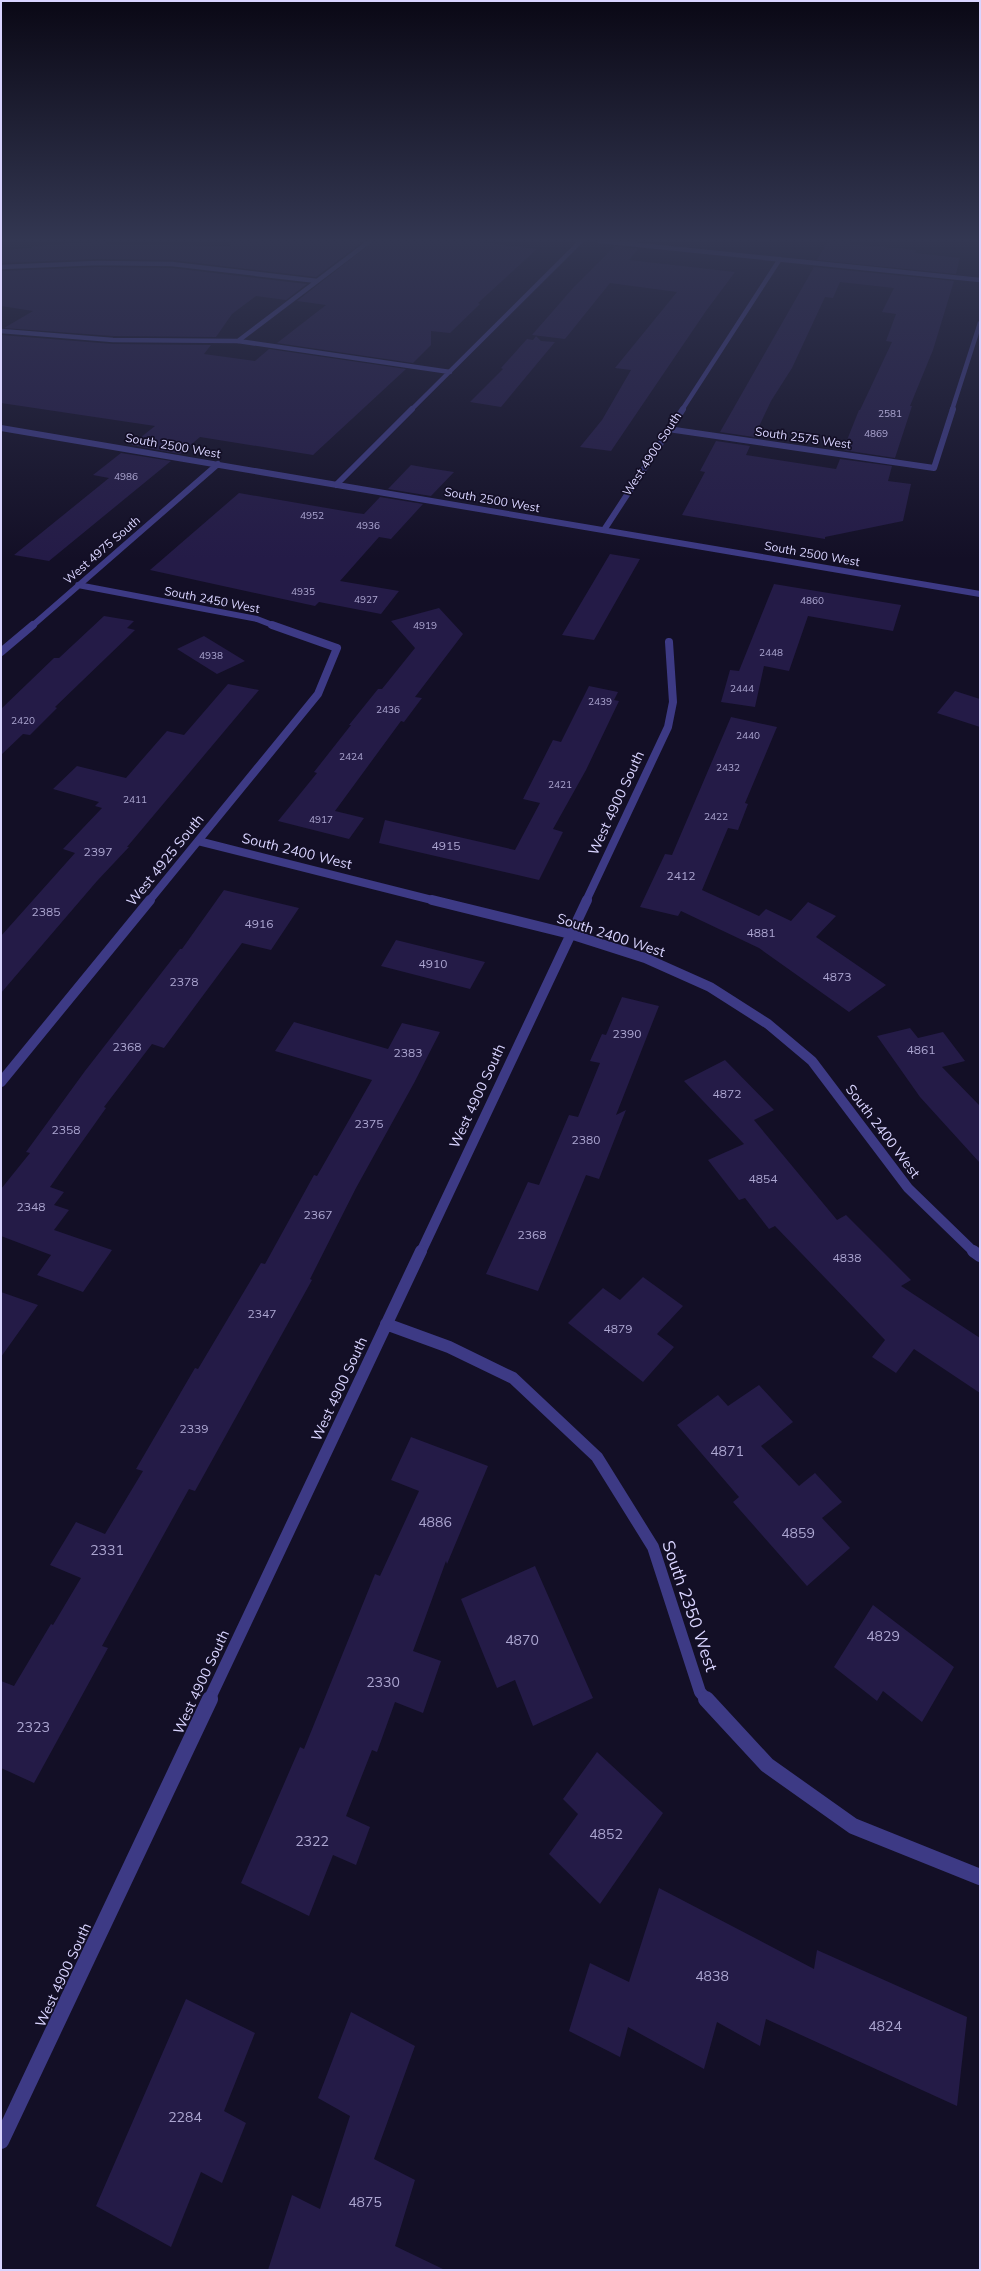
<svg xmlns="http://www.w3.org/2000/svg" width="981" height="2271" font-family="Mulish,sans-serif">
	<rect width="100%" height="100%" fill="#130f26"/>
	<path fill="#241b47" d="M107 241 105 244 230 246 231 241H364L316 277 172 260 98 259 1 263V250L32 248V246Z
		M374 241H471L537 249 478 303 480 304 450 333 431 331V345L413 363 277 343 326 305 297 301Z
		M828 241H851L850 244 916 250 915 253 960 258 956 274 817 260Z
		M615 246 638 249 629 260 735 272 706 311 611 451 580 447 602 420 631 370 615 368 677 292 610 283 565 339 532 335 573 288Z
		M98 267 172 268 307 284 286 300 256 296 232 314 216 337 113 336 4 328 33 311 1 306V271Z
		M814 267 954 281 933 350 910 406H912L895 458 843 450 859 410H860L892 342 886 341 896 314 882 312 894 288 840 282 833 298 825 297 792 368 771 401 754 437 720 432Z
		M1 335 113 344 211 345 204 354 255 361 269 349 406 369 313 455 200 437 180 454 131 445 155 426 1 403Z
		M536 336 541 341 555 342 501 407 470 402 503 369 501 368 527 339 533 340Z
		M716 441 750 446 746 455 836 469 840 459 892 466 888 481 911 484 903 521 825 537V539L682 515 705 472 700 471Z
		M121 453 171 461 49 561 14 555 109 478 93 475Z
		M411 465 428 468 454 472 431 496 388 489Z
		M239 493 356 513 364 514 380 497 423 504 391 539 379 537 340 581 399 591 381 614 319 602 315 606 150 570Z
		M610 554 640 559 594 640 562 635Z
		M774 584 901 605 893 631 808 616 789 671 764 666 755 707 721 702 730 670 739 671Z
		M439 608 463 634 415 697 422 698 404 722 401 721 335 811 364 818 349 839 278 821 317 773 314 772 351 725H349L378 689H382L415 648 391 621Z
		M104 616 134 621 127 628 135 630 55 707 57 708 30 735 23 734 1 755V709L54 658H59Z
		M204 636 245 661 217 674 177 649Z
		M228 684 259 690 127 847H129L97 881 1 993V936L75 853 63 849 102 808 95 806 99 802 53 789 77 766 126 778 167 731 184 735Z
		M589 686 618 692 614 700 619 701 586 770 553 829 563 832 539 880 379 843 385 820 515 850 540 803 523 799 553 740 561 742Z
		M955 691 980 699V727L937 713Z
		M731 717 777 727 745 803 748 804 738 830 728 828 702 890 759 916 766 909 791 921 808 902 836 916 816 937 886 985 849 1012 759 948 681 911 678 916 640 907 665 854 672 855Z
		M224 890 299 908 271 950 242 943 164 1048 152 1044 104 1107 106 1108 50 1187 64 1192 54 1205 69 1210 54 1230 112 1250 83 1292 37 1275 51 1255 1 1236V1189L30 1153 26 1152 85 1071 180 949H182Z
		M396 940 485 962 470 989 381 966Z
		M622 997 659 1006 616 1115 626 1110 599 1179 586 1175 538 1291 486 1274 528 1182 539 1185 569 1115 578 1117 600 1063 590 1061 602 1034 606 1035Z
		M294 1022 388 1049 402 1023 440 1032 414 1083 356 1188 310 1279 312 1280 195 1491 189 1489 102 1646 108 1648 34 1783 1 1768V1681L14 1686 51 1624 53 1625 81 1578 50 1565 76 1522 105 1534 143 1471 136 1469 195 1368 198 1369 261 1263 265 1264 314 1175 317 1176 372 1080 275 1051Z
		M910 1028 918 1038 943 1032 965 1061 942 1067 980 1106V1163L920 1097 877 1036Z
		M725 1060 774 1110 754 1120 837 1220 846 1215 911 1280 901 1286 980 1338V1393L914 1349 896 1373 872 1357 885 1340 775 1226 769 1229 745 1198 739 1200 708 1160 744 1144 684 1081Z
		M643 1277 683 1306 657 1334 674 1347 643 1382 568 1323 603 1288 620 1300Z
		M1 1292 38 1305 1 1357Z
		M759 1385 793 1422 761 1446 799 1486 815 1473 842 1502 822 1518 850 1548 807 1586 733 1502 739 1497 677 1425 718 1395 728 1406Z
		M411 1437 488 1466 447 1564 446 1561 413 1651 441 1661 423 1713 395 1702 377 1752 372 1750 346 1816 370 1827 356 1865 333 1855 309 1916 241 1883 300 1747 304 1749 375 1574 380 1576 419 1491 391 1480Z
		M535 1566 593 1698 533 1726 515 1680 497 1688 461 1599Z
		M873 1605 954 1667 922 1722 883 1691 877 1701 834 1667Z
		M597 1752 663 1813 600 1904 549 1854 578 1814 563 1799Z
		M659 1888 814 1969 817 1950 967 2017 957 2106 766 2019 760 2046 717 2022 704 2069 628 2027 620 2057 569 2031 590 1963 629 1982Z
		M186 1999 255 2033 224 2111 246 2123 222 2183 201 2172 171 2247 96 2206Z
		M351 2012 415 2046 374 2159 415 2180 395 2246 445 2270H268L292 2195 320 2209 350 2116 318 2098Z"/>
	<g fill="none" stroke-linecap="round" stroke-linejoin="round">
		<path stroke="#3d3a85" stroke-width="4.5" d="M600 241 980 280
			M1 267 98 263 172 264 317 281
			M1 331 113 340 238 341 450 372
			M238 341 370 241
			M411 410 581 241
			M682 410 780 259
			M952 410 980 323"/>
		<path stroke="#3d3a85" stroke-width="6" d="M1 428 980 594
			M668 429 934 468 953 409
			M336 485 412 409
			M604 530 683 409
			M78 585 257 619 275 626
			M32 626 218 464"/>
		<path stroke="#3d3a85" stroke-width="8" d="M1 652 33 625
			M198 841 436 901
			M149 901 318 694 337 648 272 625
			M586 901 668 727 673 702 669 642"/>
		<path stroke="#3d3a85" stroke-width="10" d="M432 900 570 934 645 958 710 987 768 1024 812 1061 908 1188 974 1252
			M1 1082 150 900
			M421 1252 587 900"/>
		<path stroke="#3d3a85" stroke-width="12" d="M973 1251 980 1256
			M386 1324 449 1347 513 1378 597 1457 653 1547 700 1692 707 1700
			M209 1700 421 1251"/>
		<path stroke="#3d3a85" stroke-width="16" d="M706 1699 767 1765 853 1826 980 1877
			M1 2141 210 1699"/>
	</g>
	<linearGradient id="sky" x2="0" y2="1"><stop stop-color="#0a0815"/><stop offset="0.43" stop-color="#333752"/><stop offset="1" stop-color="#333752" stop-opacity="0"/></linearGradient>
	<rect width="981" height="559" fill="url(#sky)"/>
	<g text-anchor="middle" stroke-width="3.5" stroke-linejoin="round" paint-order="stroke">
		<g font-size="10" fill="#aca6d1">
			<text x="890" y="417">2581</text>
			<text x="876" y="437">4869</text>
			<text x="126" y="480">4986</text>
			<text x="312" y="519">4952</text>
			<text x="368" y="529">4936</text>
			<text x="303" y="595">4935</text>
			<text x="366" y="603">4927</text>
			<text x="812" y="604">4860</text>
			<text x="425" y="629">4919</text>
			<text x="771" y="656">2448</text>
			<text x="211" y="659">4938</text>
			<text x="742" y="692">2444</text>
			<text x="600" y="705">2439</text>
			<text x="388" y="713">2436</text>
			<text x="23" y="724">2420</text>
			<text x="748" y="739">2440</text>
			<text x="351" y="760">2424</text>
			<text x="728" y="771">2432</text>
			<text x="560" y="788">2421</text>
			<text x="135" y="803">2411</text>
			<text x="716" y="820">2422</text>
			<text x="321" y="823">4917</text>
		</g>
		<g font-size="12" fill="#d9d4ff" stroke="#130f26">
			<text transform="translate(803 438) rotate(8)" y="4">South 2575 West</text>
			<text transform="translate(173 446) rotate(10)" y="4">South 2500 West</text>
			<text transform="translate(652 454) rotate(-57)" y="4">West 4900 South</text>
			<text transform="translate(492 500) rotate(10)" y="4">South 2500 West</text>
			<text transform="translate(102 550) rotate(-41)" y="4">West 4975 South</text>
			<text transform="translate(812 554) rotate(10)" y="4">South 2500 West</text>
			<text transform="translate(212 600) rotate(11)" y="4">South 2450 West</text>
		</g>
		<g font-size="12" fill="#aca6d1">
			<text x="446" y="850">4915</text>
			<text x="98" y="856">2397</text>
			<text x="681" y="880">2412</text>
			<text x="46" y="916">2385</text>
			<text x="259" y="928">4916</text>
			<text x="761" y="937">4881</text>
			<text x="433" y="968">4910</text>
			<text x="837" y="981">4873</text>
			<text x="184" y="986">2378</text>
			<text x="627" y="1038">2390</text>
			<text x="127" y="1051">2368</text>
			<text x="921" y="1054">4861</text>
			<text x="408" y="1057">2383</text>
			<text x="727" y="1098">4872</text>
			<text x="369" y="1128">2375</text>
			<text x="66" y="1134">2358</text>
			<text x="586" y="1144">2380</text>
			<text x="763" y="1183">4854</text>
			<text x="31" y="1211">2348</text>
			<text x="318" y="1219">2367</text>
			<text x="532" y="1239">2368</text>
			<text x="847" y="1262">4838</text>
			<text x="262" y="1318">2347</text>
			<text x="618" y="1333">4879</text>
			<text x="194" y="1433">2339</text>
		</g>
		<g font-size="14" fill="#d9d4ff" stroke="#130f26">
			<text transform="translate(616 803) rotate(-65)" y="5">West 4900 South</text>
			<text transform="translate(297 851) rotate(14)" y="5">South 2400 West</text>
			<text transform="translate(165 860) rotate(-51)" y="5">West 4925 South</text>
			<text transform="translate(611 935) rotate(18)" y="5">South 2400 West</text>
			<text transform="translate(477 1096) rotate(-65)" y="5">West 4900 South</text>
			<text transform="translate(883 1131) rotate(53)" y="5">South 2400 West</text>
			<text transform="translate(339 1389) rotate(-65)" y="5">West 4900 South</text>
			<text transform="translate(201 1682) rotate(-65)" y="5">West 4900 South</text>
			<text transform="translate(63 1975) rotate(-65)" y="5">West 4900 South</text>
		</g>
		<g font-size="14" fill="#aca6d1">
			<text x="727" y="1456">4871</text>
			<text x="435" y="1527">4886</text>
			<text x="798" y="1538">4859</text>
			<text x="107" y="1555">2331</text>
			<text x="883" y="1641">4829</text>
			<text x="522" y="1645">4870</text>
			<text x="383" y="1687">2330</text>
			<text x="33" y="1732">2323</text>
			<text x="606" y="1839">4852</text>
			<text x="312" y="1846">2322</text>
			<text x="712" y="1981">4838</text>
			<text x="885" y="2031">4824</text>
			<text x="185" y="2122">2284</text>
			<text x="365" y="2207">4875</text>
		</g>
		<g font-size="17" fill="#d9d4ff" stroke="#130f26">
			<text transform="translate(690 1606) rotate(71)" y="6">South 2350 West</text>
		</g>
	</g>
	<rect width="981" height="2271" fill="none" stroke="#d9d4ff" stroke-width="4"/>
</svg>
